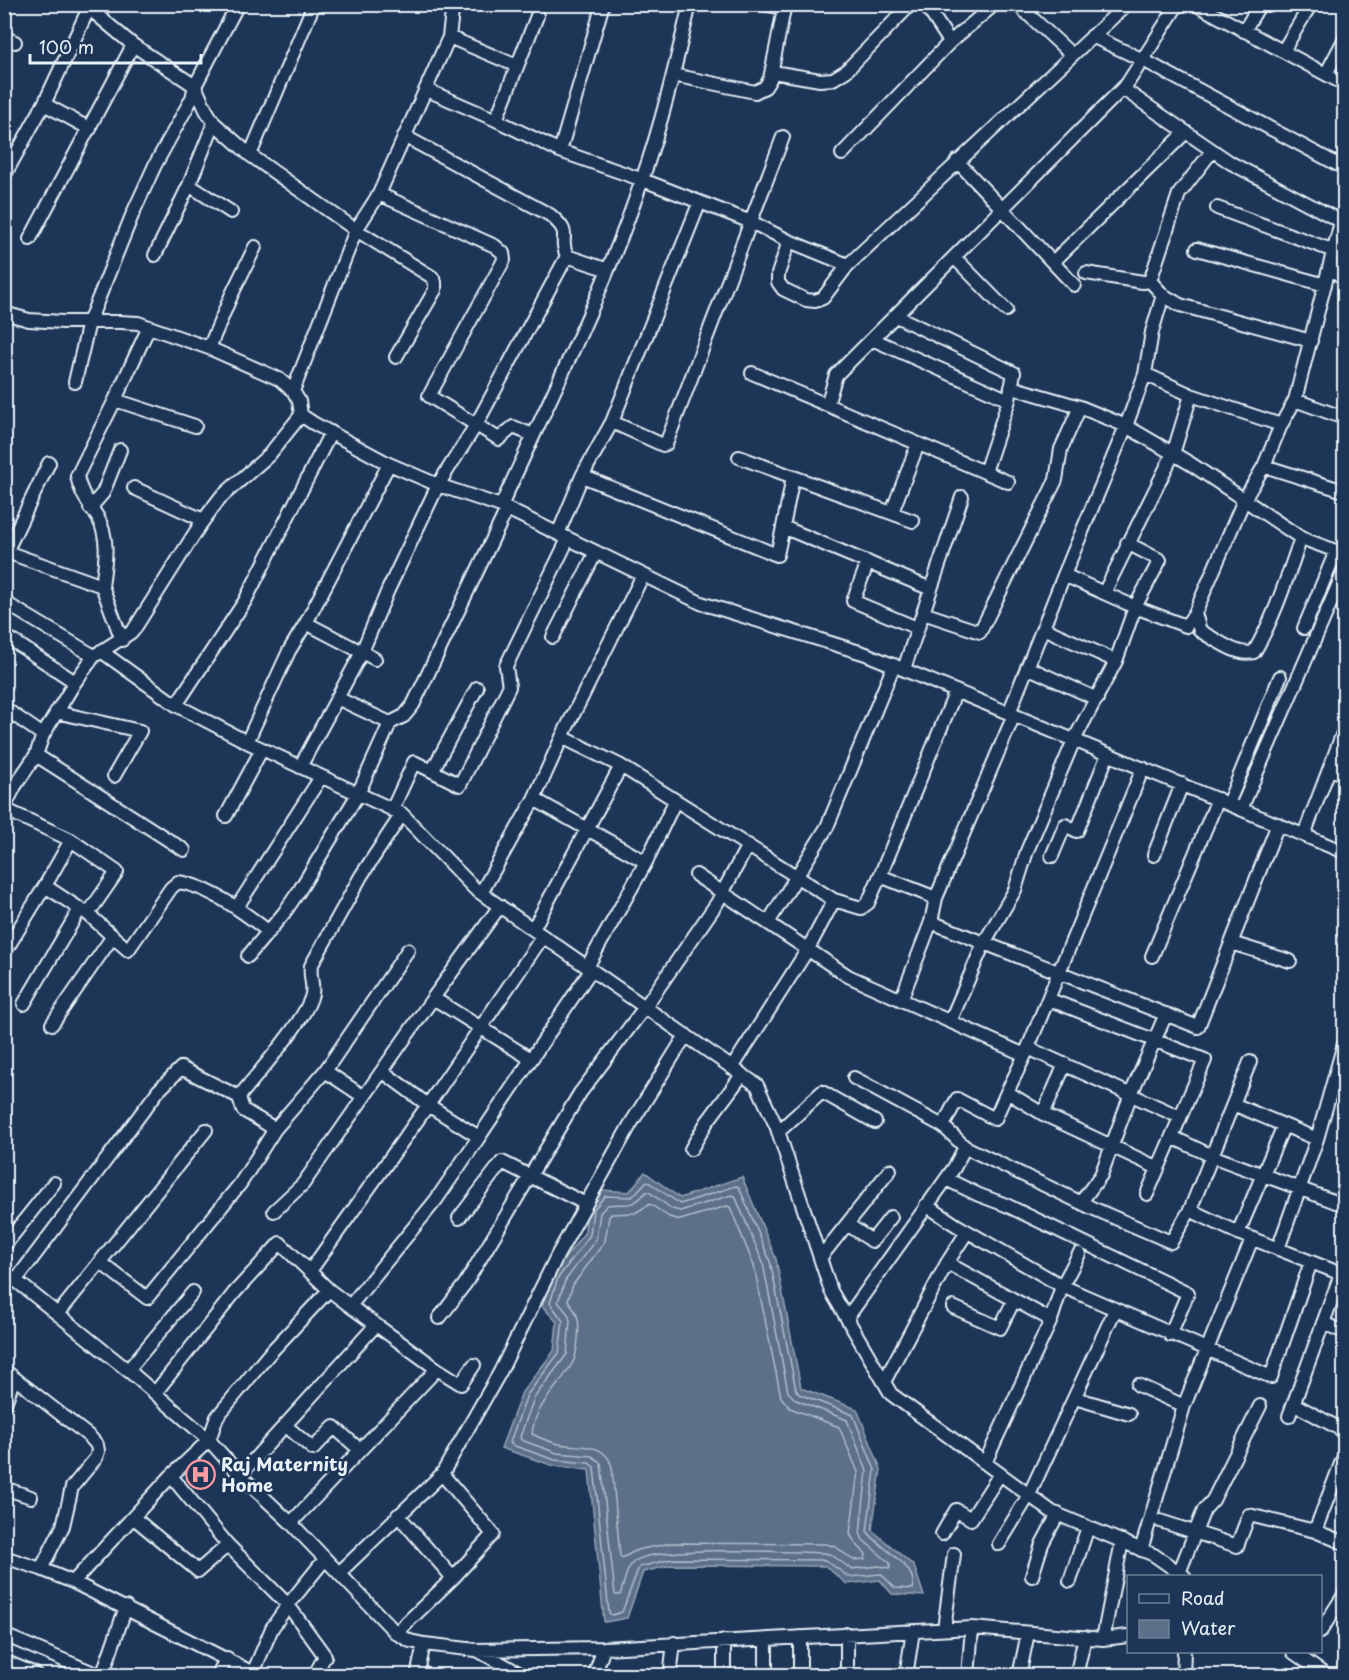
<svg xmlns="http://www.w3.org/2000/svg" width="1349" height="1680" font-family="'Playpen Sans',sans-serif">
	<rect width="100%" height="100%" fill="#1d3557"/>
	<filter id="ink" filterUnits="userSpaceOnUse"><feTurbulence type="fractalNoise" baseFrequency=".0167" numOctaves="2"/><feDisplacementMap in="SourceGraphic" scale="12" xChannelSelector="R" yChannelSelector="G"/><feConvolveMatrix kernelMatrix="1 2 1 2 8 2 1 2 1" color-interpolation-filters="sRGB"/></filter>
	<g filter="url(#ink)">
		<path fill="#5d7089" stroke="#95a4b5" stroke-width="1.5" d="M645 1172 680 1198 742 1177 776 1259 801 1388 857 1409 881 1469 872 1530 914 1566 924 1596 892 1594 880 1580 847 1584 825 1566 672 1565 643 1572 627 1618 604 1622 589 1470 554 1466 501 1448 522 1392 554 1351 557 1322 542 1306 552 1275 585 1232 587 1208 602 1190 629 1192Z"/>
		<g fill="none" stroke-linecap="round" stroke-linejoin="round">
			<path stroke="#b0bdcc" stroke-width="1.5" d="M647 1181 680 1204 736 1186 739 1187 770 1261 796 1390 799 1394 853 1415 875 1470 867 1531C879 1549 918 1564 913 1589L895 1588 881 1574 849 1577 825 1560 672 1559 639 1567 622 1612 612 1615 609 1613 594 1467 589 1463 555 1460 512 1445 510 1442 527 1395 559 1353 563 1321 550 1303 558 1278 590 1235 593 1210 605 1196 632 1197Z
				M646 1192H649L672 1209 680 1211 732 1195 735 1196 763 1263 788 1392 796 1400 847 1420 867 1471 860 1533 863 1540 890 1563V1568L879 1566 851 1569 832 1555 825 1553C792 1552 657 1545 635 1561 626 1567 624 1585 620 1595H615L601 1463 592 1456 557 1453 521 1440 520 1437 534 1398 567 1354 570 1321 568 1314 558 1302 565 1281 596 1239 600 1213 607 1205C626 1202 631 1210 646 1192Z
				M650 1204 669 1217 680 1220 727 1206 730 1207 754 1266 781 1397 790 1408 839 1427 858 1472 850 1534 856 1544 866 1554 865 1559 853 1560 836 1547 826 1544 671 1543 637 1550 622 1558 620 1556 612 1467C605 1441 579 1448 559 1444 550 1442 540 1438 532 1434 535 1403 560 1387 573 1362 577 1355 577 1346 578 1339 580 1320 579 1316 568 1300L573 1285 605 1241 609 1217 611 1214 635 1213Z"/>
			<defs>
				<path id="minor" d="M84 4 133 45 195 86 206 110 214 123 250 155 356 230 432 277 435 282V290L396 357
					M762 4 784 8
					M925 4 950 42 995 4
					M1017 4 1072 55
					M1195 4 1344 84
					M1244 31 1260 4
					M1092 36 1143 60 1344 168
					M4 37 15 42
					M449 37 517 66
					M1283 51 1311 4
					M773 72 820 80 833 79 846 71 911 4
					M1326 74 1344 40
					M673 75 755 92 765 87 770 79 785 4
					M1123 89 1231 163 1342 222
					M427 90 496 120 560 151 643 180 751 222 789 241 778 274V282L783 289 806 300 815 301 823 298 848 265 1127 4
					M44 104 90 129
					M496 120 537 16
					M404 136 550 215C575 236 557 235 567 256L608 270
					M560 151 603 4
					M842 154 950 42
					M250 155 314 4
					M957 161 1074 285
					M4 176 44 104 89 8
					M189 185 231 212
					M379 194 495 246 503 253 504 260 429 396 499 439 513 427 533 435
					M1217 208 1334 251
					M30 239 133 45
					M789 241 848 265
					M1197 249 1325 285
					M155 255 189 185 214 123
					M954 257 1006 310
					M1053 262 1186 132
					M1330 266 1344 279
					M1086 273 1143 282 1150 281
					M1150 281 1163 295 1180 305 1311 341
					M1150 281 1179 194 1212 151
					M4 313 29 320 63 322H120L138 323 149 327 209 348 279 379 293 391 299 401 301 415 313 423 389 464 438 485 501 506 701 603 866 654 1344 852
					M872 339 1009 400 1014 373 896 316
					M209 348 231 296 255 247
					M752 373 1008 482
					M1145 374 1152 332 1163 295
					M75 382 89 322 133 213 155 165 192 98 195 86 238 4
					M1011 387 1080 407 1126 426 1145 374 1191 395 1281 425
					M293 391 356 230 379 194 449 37 453 4
					M115 400 195 426
					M1295 400 1344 418
					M827 405 836 375 1127 84 1178 4
					M612 422 663 445 666 444 783 137
					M739 457 913 521
					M1264 466 1344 491
					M985 472 1009 400
					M582 476 612 422 699 204
					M134 488 203 520
					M501 506C550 398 604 292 642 180 662 123 676 63 690 4
					M90 508 103 493 120 450
					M892 512 918 444
					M783 527 793 477
					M558 534 582 476 777 555 783 527 931 589
					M1127 543 1160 560 1135 607 1064 575 1126 426 1191 464 1301 538 1344 554
					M4 551 102 586 122 640
					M6 552 49 463
					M868 562 853 601 917 628
					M102 586C105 562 110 540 98 518 89 503 80 493 77 476L115 400 149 327
					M1104 593 1173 454 1191 395
					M4 602 94 656
					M923 613 980 632 1056 480 1061 449 1080 407
					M1195 613 1244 500 1264 466 1281 425 1295 400 1344 210
					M306 623 389 464
					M1304 628 1336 551
					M4 635 75 682
					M553 637 596 552
					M101 651 176 705 247 742 402 814 475 889 757 1085 777 1128 831 1291 891 1394 1052 1512 1154 1555 1184 1576
					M1116 661 1135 607 1186 626 1195 613 1200 631C1214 638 1237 657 1254 652 1275 617 1287 577 1301 538
					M894 665 827 827 768 923 848 976 1025 1055 1143 768
					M1027 667 1097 699
					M904 669 962 497
					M956 691 880 876 936 898 1014 715
					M176 705 245 601 331 432
					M4 708 43 735
					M56 712 140 731 114 776
					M1009 713 1064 575
					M390 723 404 716 413 705 507 509
					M562 737 621 766 834 900 861 908 868 903 880 876
					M247 742 289 651 306 623 375 659
					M36 755 184 850
					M300 767 362 652 388 590 438 485 476 425 567 256
					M1329 769 1344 774
					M432 771 460 785 509 687 506 666 568 539
					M534 799 646 862 587 967
					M1228 804 1280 677
					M4 808 15 786 36 755 43 735 75 682 94 656 133 631 200 525 220 498 269 455 301 415
					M4 809 71 840 117 872 88 914 128 950 171 888 178 882C209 886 245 913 269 932
					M1241 809 1344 572
					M392 810 414 762 432 771 477 688
					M226 816 262 749
					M1304 835 1344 730
					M1154 855 1182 784
					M1052 856 1065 825 1077 831 1108 754
					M646 862 675 801
					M696 875 768 923
					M45 886 71 840
					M481 893 534 799 562 737 643 575
					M237 907 321 777
					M931 922 984 943 1015 890 1027 851 1074 740 1116 661 1043 628
					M533 929 621 766
					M1231 943 1290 961
					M4 953 45 886 80 909
					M248 956 284 913 299 891 358 794 390 723 337 698
					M1152 956 1218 799
					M433 998 500 906
					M1048 999 1205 1060 1147 1194
					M901 1000 931 922 936 898
					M24 1004 80 909 88 914
					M950 1022 984 943 1198 1027 1278 824
					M52 1024 113 936
					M1028 1048 1180 1117
					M732 1068 808 949 834 900
					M382 1071 428 1105 543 936
					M854 1078 943 1126
					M1007 1092 1025 1055
					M239 1097C257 1074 307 1019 312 994 314 984 309 976 311 966L361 876 402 814
					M364 1097 325 1071 408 950
					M1233 1104 1317 1139
					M1043 1114 1065 1064
					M778 1132 822 1092 875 1122
					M1172 1137 1212 1156 1344 1205
					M691 1149 707 1122 742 1075
					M1158 1168 1043 1114 1007 1092 995 1119 957 1099 943 1126 965 1147 1092 1208 1171 1242 1190 1210 1250 1062
					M946 1179 979 1195 1006 1205 1188 1293 1170 1335
					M1081 1202 1101 1175 1131 1094 1166 1014
					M926 1205 956 1225 1062 1286 1271 1377 1311 1262
					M1190 1210 1238 1233 1344 1275
					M274 1211 303 1184 433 998 531 1059
					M459 1218 502 1162 586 1204
					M847 1224 872 1241 891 1217
					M1238 1233 1284 1125
					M4 1246 54 1183
					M1278 1249 1317 1139 1344 1044
					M820 1258 890 1170
					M100 1262 147 1298 240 1184 275 1129 325 1071
					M947 1263 1051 1320
					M4 1271 135 1376 209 1440 240 1475 291 1523 396 1633 410 1641 424 1644 476 1650 604 1648 972 1628 1103 1639 1128 1636
					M310 1271 428 1105 479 1137 591 970
					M16 1280 158 1091 181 1068 239 1097 243 1110 275 1129
					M953 1307 1000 1328 1014 1300
					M58 1314 206 1130
					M439 1318C449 1307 455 1296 465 1284L580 1093 645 1007 717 903 748 845
					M847 1318 954 1168 965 1147
					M1323 1323 1344 1332
					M437 1369 350 1306 436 1200 479 1137
					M4 1370 90 1437 97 1445 98 1451 96 1458 72 1487 63 1526 41 1569
					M128 1370 193 1292
					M884 1382 947 1263 967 1232
					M1138 1385 1184 1406 1252 1239
					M155 1393 235 1292 280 1243 329 1290 350 1306
					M1075 1398 1129 1414
					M1294 1404 1344 1431
					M4 1406 14 1378
					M1289 1416 1341 1274
					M286 1426 313 1449 334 1427 360 1450
					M985 1463 1051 1320 1062 1286 1079 1254
					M240 1475 375 1326
					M171 1476 228 1545 288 1605 325 1656 314 1676
					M4 1488 31 1497
					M398 1515 453 1578
					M134 1518 198 1571 228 1545
					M1160 1521 1237 1546 1249 1515 1315 1531 1344 1456
					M291 1523 437 1369 461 1384 474 1365
					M1315 1531 1344 1543
					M942 1534 956 1510 971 1519 1000 1474
					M999 1544 1029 1495 1115 1310
					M1141 1550 1184 1406
					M4 1557 41 1569 73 1582 259 1676
					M339 1573 442 1474 500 1372 557 1256 630 1125 686 1035
					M1179 1573 1204 1510 1213 1500 1260 1406
					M1032 1576 1042 1544 1058 1514
					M1070 1581 1088 1527
					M73 1582 171 1476 209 1440 217 1417 269 1354 329 1290
					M944 1629 954 1554
					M1320 1632 1344 1595
					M396 1633 453 1578 493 1534 442 1474
					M847 1634V1676
					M4 1635 101 1676
					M1103 1639 1122 1541
					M766 1641V1676
					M477 1650 524 1676
					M1293 1652 1327 1676
					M4 1661 35 1674
					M253 1673 272 1628 288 1605 325 1559
					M102 1676 126 1607
					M217 1676 227 1658
					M417 1676 424 1644
					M594 1676 604 1648
					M670 1676 674 1643
					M724 1676V1641
					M800 1676V1637
					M906 1676 913 1631
					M968 1676 972 1628
					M1019 1676 1028 1633
					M1076 1676 1085 1637
					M1183 1676 1184 1652"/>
			</defs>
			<use href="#minor" stroke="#e8f1f8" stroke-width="16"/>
			<use href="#minor" stroke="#1d3557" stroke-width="12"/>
		</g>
	</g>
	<defs>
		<symbol id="hospital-ring" viewBox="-11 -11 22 22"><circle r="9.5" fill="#1d3557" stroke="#ff9aa2" stroke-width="1.5"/><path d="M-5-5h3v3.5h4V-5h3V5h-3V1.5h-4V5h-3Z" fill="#ff9aa2"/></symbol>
	</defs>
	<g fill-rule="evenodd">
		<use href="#hospital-ring" x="184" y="1458" width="33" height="33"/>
	</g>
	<g text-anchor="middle" stroke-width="5" stroke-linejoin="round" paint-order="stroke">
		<g font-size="18" font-weight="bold" fill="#e8f1f8" stroke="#1d3557" text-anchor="start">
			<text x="221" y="1471">Raj Maternity<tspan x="221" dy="21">Home</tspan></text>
		</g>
	</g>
	<rect width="1349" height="1680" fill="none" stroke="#1d3557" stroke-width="24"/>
	<rect x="12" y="12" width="1325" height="1656" fill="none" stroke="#e8f1f8" stroke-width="2" filter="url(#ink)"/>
	<rect x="1127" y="1575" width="195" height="78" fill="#1d3557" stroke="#6e8097" stroke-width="1.5"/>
	<rect x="1139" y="1594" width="30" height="9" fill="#1d3557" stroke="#6e8097" stroke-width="1.5"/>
	<text x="1181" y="1605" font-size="18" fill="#e8f1f8">Road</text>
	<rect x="1139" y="1620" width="30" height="18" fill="#5d7089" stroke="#6e8097" stroke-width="1.5"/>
	<text x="1181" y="1635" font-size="18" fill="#e8f1f8">Water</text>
	<path d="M30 54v9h171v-9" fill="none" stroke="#e8f1f8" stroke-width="3"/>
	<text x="39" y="54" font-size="18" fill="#e8f1f8" stroke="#1d3557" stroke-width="4.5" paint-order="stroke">100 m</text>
</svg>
